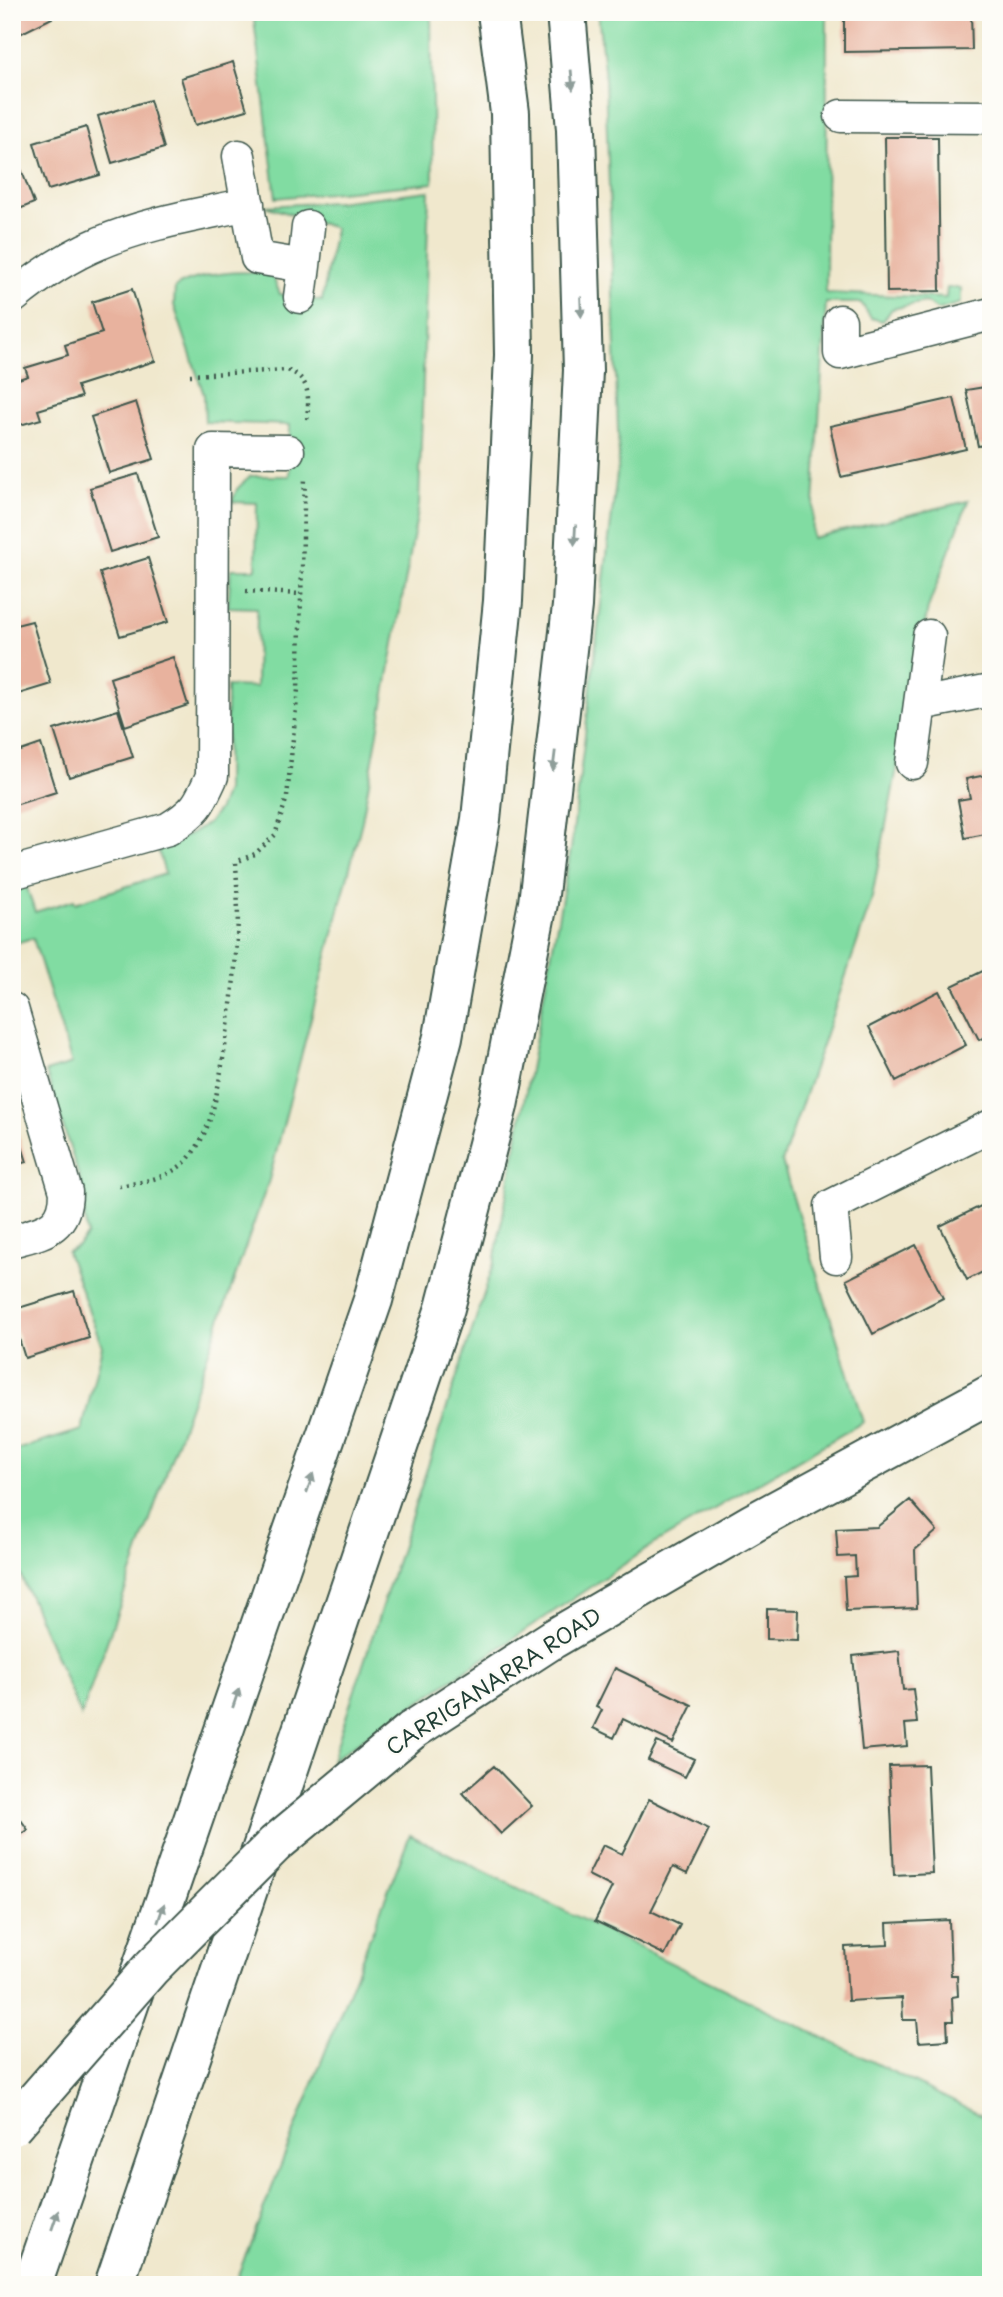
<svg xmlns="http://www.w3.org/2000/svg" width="1003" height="2297" font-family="'Playpen Sans',sans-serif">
	<rect width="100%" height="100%" fill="#fdfcf7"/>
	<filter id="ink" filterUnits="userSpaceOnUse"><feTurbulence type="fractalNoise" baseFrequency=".0143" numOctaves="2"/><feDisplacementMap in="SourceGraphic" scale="14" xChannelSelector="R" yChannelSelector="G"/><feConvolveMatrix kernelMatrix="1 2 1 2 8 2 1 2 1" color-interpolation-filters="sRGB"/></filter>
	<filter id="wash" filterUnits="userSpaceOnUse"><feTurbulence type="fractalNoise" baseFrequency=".00686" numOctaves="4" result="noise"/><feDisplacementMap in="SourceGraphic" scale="28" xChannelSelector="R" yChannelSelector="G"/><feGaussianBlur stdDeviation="1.57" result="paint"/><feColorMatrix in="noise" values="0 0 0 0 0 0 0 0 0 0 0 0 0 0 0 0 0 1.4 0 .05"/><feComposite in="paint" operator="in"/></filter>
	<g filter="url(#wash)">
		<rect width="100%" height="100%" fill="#f0e8cd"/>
		<path fill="#81dca2" stroke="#508c6b" stroke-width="2" d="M253 12H431L433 183 276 198Z
			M598 12H827L826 293 946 298 947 288H961V303L938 310 925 302 892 309 883 321 871 318 861 303H826L812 538 968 501 928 608 871 902 782 1162 863 1422 656 1543 332 1760 494 1263 571 849 619 457 605 79Z
			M429 191 419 505 362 821 269 1180 81 1716 12 1555V1451L82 1430 102 1346 67 1252 78 1246 87 1235 80 1180 46 1072 72 1064 33 938 12 944V891L26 885 35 912 74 900 75 903 165 874 157 846 190 834 208 823 219 809 226 791 227 686 256 687 257 608 228 607 231 569H256L257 503 232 502 237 489 250 476H289L290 425 205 422 204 395 174 305 175 288C191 274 255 267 273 277L280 294 322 301 335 228 265 206 336 202Z
			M410 1835 991 2120V2285H234Z"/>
		<g id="blocks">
			<path fill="#e8b29e" d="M12 12H50L52 18 12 38Z
				M844 12H971L972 50 844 52Z
				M984 12H991V52H984Z
				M233 62 247 110 195 125 181 78Z
				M150 100 164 148 112 163 98 116Z
				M86 127 100 175 48 190 34 143Z
				M885 137H938L940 291 887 292Z
				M16 156 34 203 12 212V157Z
				M132 289 155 361 77 386 81 397 38 410 41 419 13 427 12 381 28 376 25 368 68 355 65 345 102 333 92 302Z
				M991 386V444L978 446 966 390Z
				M954 398 966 449 841 477 830 426Z
				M136 402 154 459 109 473 91 417Z
				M138 474 158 537 110 552 90 488Z
				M148 558 168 622 120 636 100 573Z
				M32 621 51 684 12 696V626Z
				M173 657 188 705 125 726 110 678Z
				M118 710 133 757 69 777 54 730Z
				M41 744 56 792 12 806V754Z
				M991 774V833L965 838 958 800 970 798 966 779Z
				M991 967V1034L979 1040 952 986Z
				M939 991 966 1045 896 1081 869 1027Z
				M12 1121H14L27 1162 12 1166Z
				M991 1201V1268L967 1280 940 1226Z
				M916 1245 943 1298 873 1334 846 1280Z
				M74 1291 89 1338 25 1358 12 1316V1310Z
				M910 1500 937 1531 915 1550 917 1608 846 1611 844 1577 856 1576 855 1556 838 1557 836 1529 877 1527Z
				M767 1609 798 1610 797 1640 767 1639Z
				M899 1651 903 1690 913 1689 917 1723 905 1724 907 1746 862 1750 853 1656Z
				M615 1668 692 1705 673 1743 623 1719 614 1738 593 1728 602 1710 596 1707Z
				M657 1742 694 1759 685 1777 648 1760Z
				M927 1765 932 1873 894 1875 889 1766Z
				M494 1766 532 1806 501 1834 463 1793Z
				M649 1799 709 1829 687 1874 673 1867 651 1911 680 1925 665 1955 595 1921 612 1887 588 1875 603 1845 622 1854Z
				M12 1807 28 1830 12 1840Z
				M949 1920 951 1975H957L958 1996 952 1997 953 2021H947L948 2040 919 2042 917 2020H903L902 1998 848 2001 845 1947 888 1945 887 1923Z"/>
		</g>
	</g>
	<g filter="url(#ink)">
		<use href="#blocks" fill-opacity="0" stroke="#3e574b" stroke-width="2"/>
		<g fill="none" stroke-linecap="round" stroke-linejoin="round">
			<defs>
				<path id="street" d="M841 116 991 117
					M239 156 257 258 304 266 308 227
					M300 297 304 266
					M12 298C39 276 68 256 100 243 146 223 198 215 248 204
					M840 321V353L991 314
					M920 704 991 690
					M912 763 929 636
					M12 873 168 829C196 812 199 805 212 776L213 450 288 451
					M12 1009 66 1192C66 1230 42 1232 12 1241
					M836 1257 831 1206 991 1126"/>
				<path id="secondary" d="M411 1731 553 1639 753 1523 991 1394"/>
				<path id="highway" d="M32 2285 373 1300 443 1037 481 819 503 601 514 355 510 113 497 12
					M114 2285 445 1308 498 1106 538 903 572 606 583 370 576 130 566 12"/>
			</defs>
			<use href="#street" stroke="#3e574b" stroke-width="35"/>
			<use href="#secondary" stroke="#3e574b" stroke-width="42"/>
			<use href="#highway" stroke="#3e574b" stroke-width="42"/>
			<path stroke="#3e574b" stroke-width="4.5" stroke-dasharray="2 5" stroke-linecap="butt" d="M190 375 287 370C313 379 308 400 307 423
				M246 591 301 594
				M119 1186C143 1182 171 1178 188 1159 211 1132 216 1099 222 1065 229 1023 235 980 237 937 239 913 237 887 236 862L255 854 275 835 287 797 298 689 305 477"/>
			<use href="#street" stroke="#fff" stroke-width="32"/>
			<use href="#secondary" stroke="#fff" stroke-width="38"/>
			<use href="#highway" stroke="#fff" stroke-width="38"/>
			<defs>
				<path id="secondary-bridge" d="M12 2127 151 1968 275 1844 411 1731"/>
			</defs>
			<use href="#secondary-bridge" stroke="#3e574b" stroke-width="42" stroke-linecap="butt"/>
			<use href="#secondary-bridge" stroke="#fff" stroke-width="38"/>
		</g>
		<defs><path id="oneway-solid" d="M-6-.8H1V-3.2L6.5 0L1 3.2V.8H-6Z" transform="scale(1.75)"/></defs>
		<g fill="#8f9e9a">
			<use href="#oneway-solid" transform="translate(572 80) rotate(85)"/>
			<use href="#oneway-solid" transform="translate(581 307) rotate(88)"/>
			<use href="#oneway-solid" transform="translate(575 535) rotate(93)"/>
			<use href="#oneway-solid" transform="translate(554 761) rotate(97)"/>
			<use href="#oneway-solid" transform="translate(310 1483) rotate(-71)"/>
			<use href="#oneway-solid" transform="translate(236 1698) rotate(-71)"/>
			<use href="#oneway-solid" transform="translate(161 1913) rotate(-71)"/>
			<use href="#oneway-solid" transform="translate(55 2220) rotate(-71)"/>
		</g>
	</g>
	<g text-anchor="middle" stroke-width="5" stroke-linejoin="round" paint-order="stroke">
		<g font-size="21" fill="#1f3d34" stroke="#fdfcf7">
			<text transform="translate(494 1682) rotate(-33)" y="7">CARRIGANARRA ROAD</text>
		</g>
	</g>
	<rect width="1003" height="2297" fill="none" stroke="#fdfcf7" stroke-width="42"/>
</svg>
